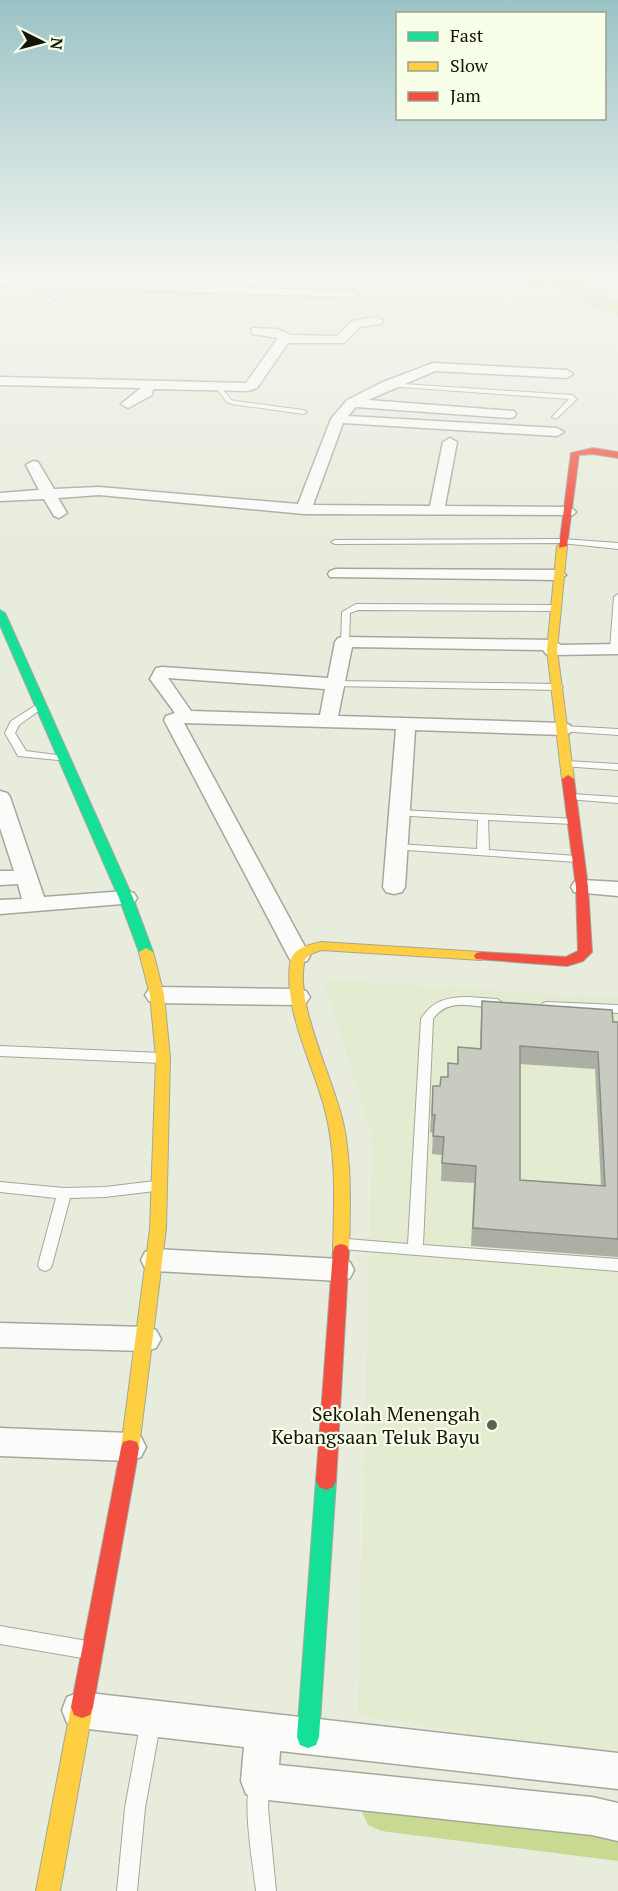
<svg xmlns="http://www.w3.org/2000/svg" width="618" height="1891" font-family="'PT Serif',serif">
	<rect width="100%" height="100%" fill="#e7ecdc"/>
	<path fill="#e3ebd0" d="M323 980 618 998V1756L358 1716 372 1134Z"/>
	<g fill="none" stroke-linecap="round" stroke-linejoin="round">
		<path fill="#c8da92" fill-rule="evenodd" d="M381 1793 618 1823V1861L381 1831 368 1825 362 1812 368 1799Z"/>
		<path fill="#c8da92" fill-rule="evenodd" d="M520 278C539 278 564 274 581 282 595 287 604 298 618 303V315L594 308 569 291 523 282Z"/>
		<defs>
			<path id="lane" d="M70 285 75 286 48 304H44V302Z
				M388 383 572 395 577 399 556 419 552 417 569 399 386 386 385 385Z
				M217 387H221L231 400 235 401 303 410 307 412 303 414 232 404 227 402 216 388Z
				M562 539 618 543V549L562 543 335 544 331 542 335 540Z
				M618 594V651L615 652 610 649 614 597Z
				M356 604 556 605 560 608 556 611 358 610 350 613 349 642 344 645 341 644 342 612Z
				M336 681 558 684 563 687 558 690 333 686 331 684Z
				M41 702 44 703V707L19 725 15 733 26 751 64 756 69 759 68 761 18 756 5 733 11 721Z
				M563 726 618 729V735L559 731V727Z
				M567 761 618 764V770L563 766 562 764Z
				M571 794 618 797V803L567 799 566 797 567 795Z
				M399 810 577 819 578 821 577 823 573 824 488 820 489 850 577 856 583 859 577 862 393 849 391 847 397 844 477 849 478 820 395 815 394 813Z
				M468 997 497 999 503 1003C490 1017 453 990 433 1019L423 1245 618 1259V1271L342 1249 340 1245 342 1241 347 1239 408 1244 421 1019C432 1001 447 997 468 997Z
				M547 1002 618 1005V1013L543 1009 541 1006 543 1003Z
				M0 1046 162 1053 167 1055 169 1058 167 1061 162 1063 0 1056Z
				M155 1181 160 1182 162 1186 160 1190 155 1191 105 1197 70 1198 52 1265 50 1269 45 1271 40 1269 38 1265 56 1198 0 1192V1182L64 1188 105 1187Z
				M0 1626 82 1640 89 1643 91 1649 89 1655 82 1658 0 1644Z
				M151 1710 158 1713 161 1720 145 1808 137 1891H117L125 1808 141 1720 144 1713Z
				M259 1772 266 1775 269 1782 268 1808 276 1891H256C253 1862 241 1801 252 1775Z"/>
			<path id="street" d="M0 280 352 291 358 294 352 297 0 286Z
				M377 317 383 321 381 324 360 327 344 343H288L257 388 248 391 153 389 152 395 128 408 121 404 141 388 0 385V377L246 383 278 338 252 334V328L277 329 291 335 337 336 352 321Z
				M433 363 567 370 573 374 567 378 435 371 368 400 514 411 516 414 514 417 509 418 356 407 348 416 557 428 564 432 557 436 343 423 313 505 430 506 443 442 450 438 457 442 445 506 568 507 573 509 576 512 573 515 304 514 99 495 58 498 67 513 59 518 54 516 44 499 0 501V493L39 490 26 465 33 461 38 462 54 489 99 487 298 504 331 419 347 400 383 382Z
				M336 569 558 570 566 575 558 580 330 577 328 574 330 571Z
				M344 637 553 640 561 645 618 644V654L552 655 546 654 543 650 352 647 338 716 563 723 570 725 572 729 570 733 563 735 415 730 405 887 402 892 394 894 386 892 383 887 396 729 184 723 310 956 307 961 299 963 291 961 288 956 164 720 166 716 175 713 150 679 156 668 162 667 328 678 335 642 338 638ZM168 678 325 689 320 715 191 711Z
				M0 791 7 793 10 797 44 897 126 891 134 893 137 898 134 903 0 914V900L22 899 18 884 0 885V871H14L0 828Z
				M582 880 618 882V896L574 892 571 887 574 882Z
				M157 987 298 989 306 991 310 997 306 1003 298 1005 157 1003 149 1001 145 995 149 989Z
				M155 1249 340 1259 350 1262 354 1270 350 1278 340 1281 155 1271 145 1268 141 1260 145 1252Z
				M0 1323 146 1327 156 1330 161 1339 156 1348 146 1351 0 1347Z
				M0 1428 130 1433 141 1437 146 1447 141 1457 130 1461 0 1456Z
				M80 1692 618 1753V1789L280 1751 279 1765 592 1797 618 1803V1841L592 1835 259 1799 246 1794 241 1781 244 1747 80 1728 67 1723 62 1710 67 1697Z"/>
			<path id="fast" d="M0 610 5 613 133 898 153 952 151 955H141L139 952 119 898 0 625Z
				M326 1472 333 1475 336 1481 319 1737 316 1745 308 1748 300 1745 297 1737 316 1481 319 1475Z"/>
			<path id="slow" d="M562 543 567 546 557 650 574 779 568 783 562 779 547 650 557 546Z
				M321 942 481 952 488 956 481 960 321 950 311 954 305 959C293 1004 335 1080 344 1127 352 1168 350 1210 349 1251L347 1256 341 1258 335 1256 333 1251C334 1204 337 1156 325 1110 313 1063 284 1013 290 964 292 948 308 945 321 942Z
				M146 948 153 952 164 995 170 1058 166 1229 139 1448 137 1454 130 1456 123 1454 121 1448 150 1229 156 1058 150 995 139 952Z
				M82 1696 90 1699 93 1707 60 1891H36L71 1707 74 1699Z"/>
			<path id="jam" d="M593 448 618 452V458L593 454 579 455 567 546 559 548 571 453Z
				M568 775 574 779 588 887 592 952 583 961 567 966 476 959 474 956 476 953 481 952 566 957 578 951 576 887 562 779Z
				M341 1244 347 1246 349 1251 336 1481 333 1487 326 1490 319 1487 316 1481 333 1251 335 1246Z
				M130 1440 137 1442 139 1448 93 1707 90 1715 82 1718 74 1715 71 1707 121 1448 123 1442Z"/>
		</defs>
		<use href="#lane" stroke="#a4a89c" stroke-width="2"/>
		<use href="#street" stroke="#a4a89c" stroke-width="3"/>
		<use href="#fast" stroke="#a4a89c" stroke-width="2"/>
		<use href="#slow" stroke="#a4a89c" stroke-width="2"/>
		<use href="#jam" stroke="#a4a89c" stroke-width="2"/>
		<use href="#lane" fill="#fbfcfa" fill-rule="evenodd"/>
		<use href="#street" fill="#fbfcfa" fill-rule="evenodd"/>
		<use href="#fast" fill="#16e098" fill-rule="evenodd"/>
		<use href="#slow" fill="#ffcf43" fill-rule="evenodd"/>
		<use href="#jam" fill="#f24e42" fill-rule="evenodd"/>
	</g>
	<path fill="#acafa4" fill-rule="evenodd" d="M482 1001 618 1022V1257L471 1246 474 1183 441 1181 442 1155 432 1154 433 1133 430 1132 432 1103 433 1086H440L457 1064 458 1047 480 1048 481 1018ZM520 1064 595 1069 601 1186 520 1180Z"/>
	<path fill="#c8cbbf" stroke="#8c8e86" stroke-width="1.5" fill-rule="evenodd" d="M482 1001 612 1010 613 1022H618V1239L473 1228 476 1166 442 1163 444 1137 433 1136 435 1115H432L433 1086H440L441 1077H448V1063L458 1064V1047L481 1049ZM520 1046 598 1052 605 1186 520 1180Z"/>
	<linearGradient id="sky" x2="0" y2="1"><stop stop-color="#9bc3c6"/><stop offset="0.51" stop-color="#f4f6ef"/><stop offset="1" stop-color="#f4f6ef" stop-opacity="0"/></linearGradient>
	<rect width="618" height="543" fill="url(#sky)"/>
	<circle fill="#5d6054" stroke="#f8ffe8" stroke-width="2" cx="492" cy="1425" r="6"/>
	<g text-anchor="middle" stroke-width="4.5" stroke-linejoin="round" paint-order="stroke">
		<g font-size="20" fill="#12150b" stroke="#f8ffe8" text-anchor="end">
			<text x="480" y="1421">Sekolah Menengah<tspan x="480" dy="23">Kebangsaan Teluk Bayu</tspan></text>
		</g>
	</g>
	<rect x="396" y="12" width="210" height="108" fill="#f8ffe8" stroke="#9ca190" stroke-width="1.5"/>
	<rect x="408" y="32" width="30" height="9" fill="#16e098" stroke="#9ca190" stroke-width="1.5"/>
	<text x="450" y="42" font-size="18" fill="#12150b">Fast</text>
	<rect x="408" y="62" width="30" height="9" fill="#ffcf43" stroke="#9ca190" stroke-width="1.5"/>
	<text x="450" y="72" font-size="18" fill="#12150b">Slow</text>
	<rect x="408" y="92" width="30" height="9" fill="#f24e42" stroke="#9ca190" stroke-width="1.5"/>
	<text x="450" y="102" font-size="18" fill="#12150b">Jam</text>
	<g transform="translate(42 42) rotate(96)" stroke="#f8ffe8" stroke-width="4.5" paint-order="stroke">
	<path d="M0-4.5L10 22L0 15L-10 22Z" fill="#12150b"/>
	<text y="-9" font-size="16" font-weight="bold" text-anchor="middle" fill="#12150b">N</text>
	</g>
</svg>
